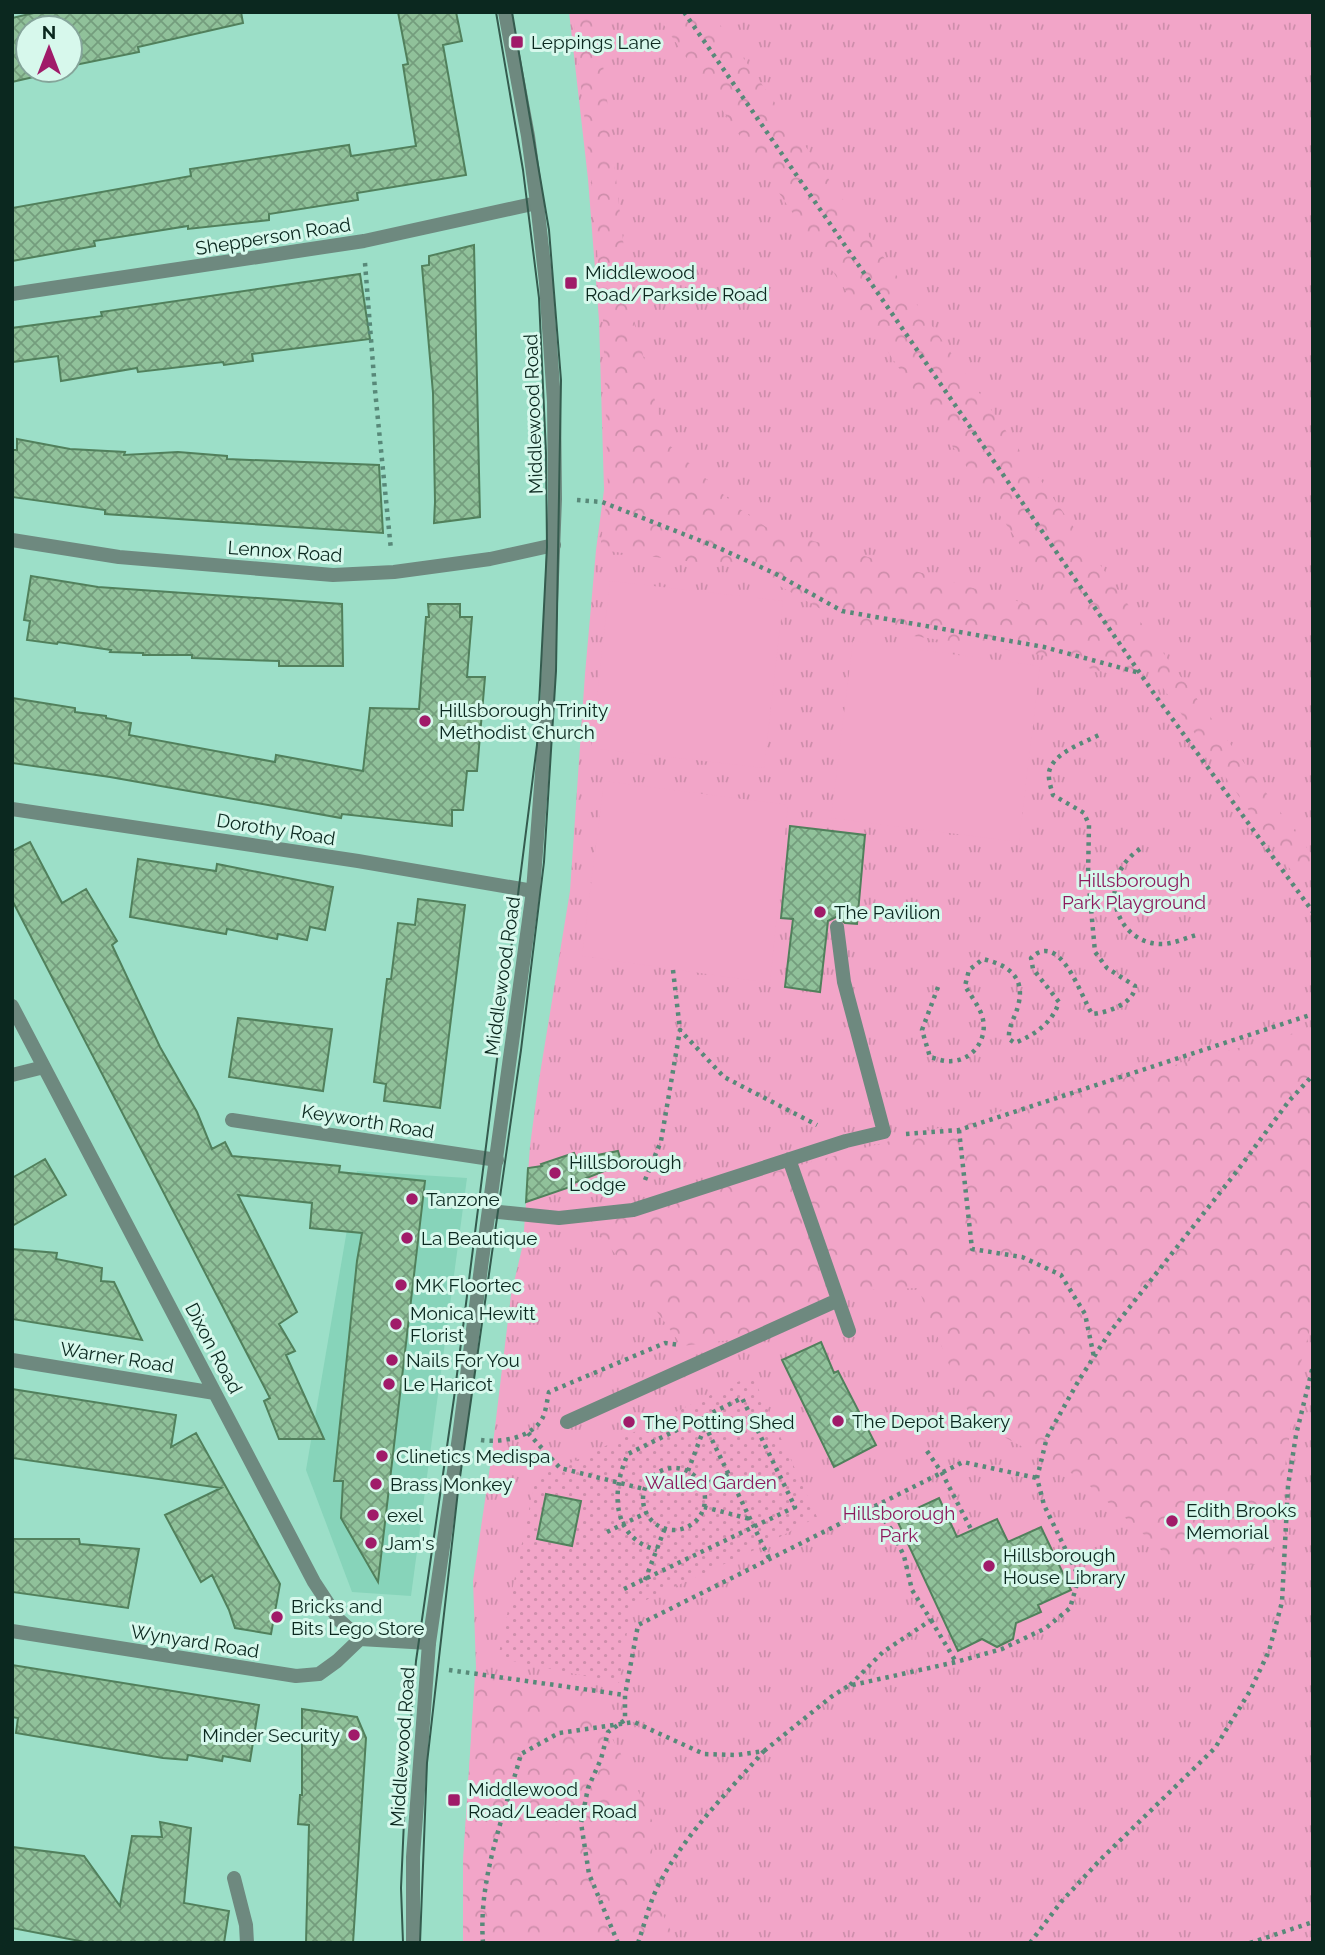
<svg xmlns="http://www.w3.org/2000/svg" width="1325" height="1955" font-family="Raleway,sans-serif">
	<defs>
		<pattern id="grass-tufts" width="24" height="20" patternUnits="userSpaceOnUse" patternTransform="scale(1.75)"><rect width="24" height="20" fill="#f2a5c8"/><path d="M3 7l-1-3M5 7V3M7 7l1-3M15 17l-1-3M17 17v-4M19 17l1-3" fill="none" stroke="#ce8eab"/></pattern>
		<pattern id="forest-crowns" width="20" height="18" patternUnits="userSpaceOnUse" patternTransform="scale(1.75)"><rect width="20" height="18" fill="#f2a5c8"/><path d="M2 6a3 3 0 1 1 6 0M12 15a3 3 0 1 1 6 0" fill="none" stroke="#ce8eab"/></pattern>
		<pattern id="garden-dots" width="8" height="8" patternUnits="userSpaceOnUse" patternTransform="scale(1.75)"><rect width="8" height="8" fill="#f2a5c8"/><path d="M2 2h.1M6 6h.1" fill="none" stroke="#ce8eab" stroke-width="1.8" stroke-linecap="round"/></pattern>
		<pattern id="building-cross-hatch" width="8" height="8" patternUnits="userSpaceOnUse" patternTransform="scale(1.75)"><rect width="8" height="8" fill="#90c19a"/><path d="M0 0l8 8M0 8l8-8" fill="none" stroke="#749d7d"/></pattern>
	</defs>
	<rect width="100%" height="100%" fill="#9cdfc8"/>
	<path fill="#87d4ba" d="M357 1171 467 1178 411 1596 352 1592 306 1470Z"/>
	<path fill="url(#grass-tufts)" d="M569 12H1313V1943H463V1863L476 1668 473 1581 491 1460 511 1295 523 1244 530 1146 538 1086 570 891 585 674 596 550 604 490 599 320 588 179Z"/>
	<path fill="url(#forest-crowns)" d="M573 12H597L631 310 666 442 737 507 766 527 1041 608 1048 605 1052 598 1049 587 655 12H711L1139 620 1312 855 1313 866 1306 877 1295 876 1149 668 1136 681 1041 655 853 627 749 569 600 550 608 490 603 320 591 178Z
		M1313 1028V1318L1300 1366 1270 1566 1170 1558 1082 1479 971 1419 918 1288 845 1291 746 1338 682 1346 591 1221Z
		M475 1675 582 1688 620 1752 655 1827 648 1885 675 1939 681 1943H477L463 1937V1863Z"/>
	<path fill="url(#garden-dots)" d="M752 1375 817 1517 763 1546 631 1607 619 1683 498 1658 536 1476 560 1468Z"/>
	<path fill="#f2a5c8" d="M610 581 783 601 764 768 591 748Z
		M853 641 1040 666 1019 842 831 818Z
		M604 781 788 805 770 983 582 956Z"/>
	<path fill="url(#building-cross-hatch)" stroke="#51805c" stroke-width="2" d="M38 12H241L243 23 138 47 139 52 70 66V28H28V70H64L12 82V18Z
		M398 12H456L462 41 443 45 466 175 357 193 358 200 269 214V220L188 229V226L94 241 95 246 12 261V208L191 176 190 169 349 145 351 156 416 146 403 65 408 64Z
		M474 245 480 517 434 523 435 502 433 393 422 266 429 265V256Z
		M360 274 370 339 252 354 253 361 224 365 223 362 138 372 137 368 61 381 58 356 12 362V328L102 316 101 312Z
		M17 439 70 449 125 452 124 455 178 452 227 456V459L379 465 383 533 105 514V510L12 497V450H17Z
		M31 576 98 587 342 604 343 666H279V661L192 658V655H143V653L110 652 111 650 58 642 57 644 27 640 30 621 24 620Z
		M428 604H460V617H472L467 677H485L477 771H467L463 810H452V826L342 814 341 818 110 777 12 763V698L75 708V712L106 716V718L131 723 129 735 275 762 276 755 363 771 370 708 419 709 426 617H429Z
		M790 826 865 835 857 924 845 923 836 917 828 921 820 992 785 987 793 919 781 918Z
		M30 842 62 903 86 889 117 941 112 945 160 1047 197 1112 212 1149 225 1142 232 1156 340 1166 339 1172 425 1181 378 1582 341 1518 343 1481H334L357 1261 362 1233 310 1228 312 1203 238 1195 297 1312 279 1324 295 1351 286 1355 324 1439H279L264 1401 270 1398 12 900V851Z
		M138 859 216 871 217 864 333 887 325 930 310 927 307 940 278 934 277 939 227 929 226 934 130 917Z
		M418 899 465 905 440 1108 384 1101 386 1084 374 1082 387 979H391L398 923 415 925Z
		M238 1018 332 1029 323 1091 229 1077Z
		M618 1151 622 1164 569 1185 570 1187 526 1202 528 1168 542 1166 541 1164 574 1153 577 1159Z
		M45 1159 66 1195 12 1226V1178Z
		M12 1249 57 1253 56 1259 102 1268 101 1281 114 1282 142 1340 12 1319Z
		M821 1342 834 1373 838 1371 876 1445 834 1467 782 1360Z
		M12 1389 176 1415 171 1447 196 1433 280 1584 271 1634 235 1628 229 1610 212 1575 201 1582 165 1515 221 1488 12 1458Z
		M546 1494 581 1501 572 1546 537 1539Z
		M939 1498 957 1537 997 1519 1008 1542 1041 1527 1071 1590 1038 1605 1041 1612 1016 1623 1013 1639 997 1647 982 1639 958 1651 896 1518Z
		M12 1539H79L80 1544 139 1549 128 1608 12 1592Z
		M12 1665 259 1705 250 1761 223 1756 222 1761 188 1755 187 1760 163 1758 16 1733 18 1718 12 1717Z
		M302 1709 357 1717 366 1738 353 1943H306L309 1825 298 1824 300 1795H302Z
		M160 1822 191 1828 184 1903 229 1911 224 1943H90L12 1928V1847L84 1856 120 1906 132 1836 162 1837Z"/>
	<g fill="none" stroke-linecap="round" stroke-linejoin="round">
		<path stroke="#588979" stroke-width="4.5" stroke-dasharray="3.5 5" stroke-linecap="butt" d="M684 12 1155 695 1313 912
			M365 263 375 390 391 550
			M577 500 602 502 719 548 776 574 842 611 1044 647 1140 673
			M1140 849C1095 878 1114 946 1164 944 1175 943 1186 938 1196 935
			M673 970 680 1030
			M938 987 922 1030 930 1057C937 1059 945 1062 952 1061 974 1060 989 1037 982 1016 979 1006 971 996 965 986L969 970 983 959C1008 965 1026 977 1018 1006 1015 1018 1008 1026 1009 1039L1015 1043C1036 1034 1052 1023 1059 1002L1033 969 1031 958C1060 930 1080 994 1092 1014 1107 1013 1135 1003 1135 986L1107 968 1095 952 1088 876 1089 825 1084 813 1053 795C1051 788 1048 779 1049 772 1053 753 1083 743 1099 735
			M959 1130 972 1249 1022 1257 1061 1275 1085 1314 1094 1357
			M906 1134 959 1130 1313 1014
			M645 1180 661 1141 680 1030 724 1077 817 1125
			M701 1417 769 1558
			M528 1433 560 1468 644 1489
			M481 1440C501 1443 531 1438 542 1419 546 1412 547 1400 549 1392L665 1343 679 1345
			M927 1451 942 1473 972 1531
			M643 1499a31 31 0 1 1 62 0a31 31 0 1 1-62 0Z
			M688 1471 705 1426
			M702 1486 729 1474
			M704 1507 750 1519
			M607 1532 646 1513
			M645 1580 665 1528
			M624 1589 795 1507 742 1398 628 1454C611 1490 611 1538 657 1550
			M931 1620 956 1662
			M449 1670 625 1695
			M850 1685 883 1652 931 1620 912 1590 904 1556 891 1529 873 1506
			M483 1943C478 1878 504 1816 521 1754L559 1733 634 1722 704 1754 737 1755 764 1751 831 1697 848 1686 956 1662 1002 1649 1046 1628 1070 1608 1079 1577 1044 1505 1037 1478 1047 1437 1079 1380 1110 1332 1237 1171 1289 1101 1313 1075
			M618 1943 589 1874 581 1823 588 1788 601 1759 608 1732 625 1720V1695L638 1625 963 1462 1037 1478
			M638 1943C645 1923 650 1900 660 1882 687 1832 727 1793 764 1751
			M1030 1943 1061 1902 1101 1859 1215 1748 1250 1691 1269 1651 1282 1602 1288 1486 1296 1435 1313 1366
			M1250 1943 1313 1922"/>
		<path stroke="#6e897f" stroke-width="14" d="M789 1159 849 1331
			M489 1211 559 1218 633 1210 846 1141 884 1132 844 982 837 927
			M567 1422 838 1300
			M234 1878 246 1925 247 1943"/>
		<path stroke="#6e897f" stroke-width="14" d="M12 294 364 241 537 203
			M12 540 119 557 333 575 394 572 490 559 554 545
			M12 809 358 861 533 891
			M12 1006 314 1582 339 1620 360 1639 429 1643
			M12 1075 44 1067
			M232 1120 497 1160
			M12 1360 215 1393
			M12 1631 296 1676 319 1674 337 1661 360 1639"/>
		<path stroke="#6e897f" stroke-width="14" d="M413 1943V1857L429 1643 459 1437 482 1260 533 891 547 707 555 499 554 402 546 283 537 203 528 136 505 12"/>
		<path stroke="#345b4e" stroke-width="2" d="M403 1943 401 1888 406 1776 416 1661 454 1398 537 745 547 547 546 453 539 298 523 170 496 12
			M420 1943 427 1763 458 1491 521 1050 544 862 556 671 561 380 549 230 512 12"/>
	</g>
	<g fill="#a01b69" stroke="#d7f8ec" stroke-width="2.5">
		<rect x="510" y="35" width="14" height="14" rx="3.5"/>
		<rect x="564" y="276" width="14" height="14" rx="3.5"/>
		<circle cx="425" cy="721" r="7"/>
		<circle cx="820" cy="912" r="7"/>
		<circle cx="555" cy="1173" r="7"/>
		<circle cx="412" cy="1199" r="7"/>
		<circle cx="407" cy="1238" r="7"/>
		<circle cx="401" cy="1285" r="7"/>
		<circle cx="396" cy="1324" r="7"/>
		<circle cx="392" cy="1360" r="7"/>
		<circle cx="389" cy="1384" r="7"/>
		<circle cx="838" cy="1421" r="7"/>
		<circle cx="629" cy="1422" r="7"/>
		<circle cx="382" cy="1456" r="7"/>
		<circle cx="376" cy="1484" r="7"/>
		<circle cx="373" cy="1515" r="7"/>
		<circle cx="1172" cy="1521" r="7"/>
		<circle cx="371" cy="1543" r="7"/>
		<circle cx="989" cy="1566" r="7"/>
		<circle cx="277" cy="1617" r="7"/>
		<circle cx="354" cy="1735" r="7"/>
		<rect x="447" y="1793" width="14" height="14" rx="3.5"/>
	</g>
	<g text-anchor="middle" stroke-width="6" stroke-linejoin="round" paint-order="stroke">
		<g font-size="19" fill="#0b281f" stroke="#d7f8ec" text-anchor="start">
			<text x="531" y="49">Leppings Lane</text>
			<text x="585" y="279">Middlewood<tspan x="585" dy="22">Road/Parkside Road</tspan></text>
			<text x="439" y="717">Hillsborough Trinity<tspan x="439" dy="22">Methodist Church</tspan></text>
			<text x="834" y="919">The Pavilion</text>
			<text x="569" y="1169">Hillsborough<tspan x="569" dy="22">Lodge</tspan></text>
			<text x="426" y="1206">Tanzone</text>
			<text x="421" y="1245">La Beautique</text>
			<text x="415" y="1292">MK Floortec</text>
			<text x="410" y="1320">Monica Hewitt<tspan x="410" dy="22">Florist</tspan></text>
			<text x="406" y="1367">Nails For You</text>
			<text x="403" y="1391">Le Haricot</text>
			<text x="852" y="1428">The Depot Bakery</text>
			<text x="643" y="1429">The Potting Shed</text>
			<text x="396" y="1463">Clinetics Medispa</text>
			<text x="390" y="1491">Brass Monkey</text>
			<text x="1186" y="1517">Edith Brooks<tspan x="1186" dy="22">Memorial</tspan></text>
			<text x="387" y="1522">exel</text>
			<text x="385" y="1550">Jam's</text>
			<text x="1003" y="1562">Hillsborough<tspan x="1003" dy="22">House Library</tspan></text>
			<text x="291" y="1613">Bricks and<tspan x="291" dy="22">Bits Lego Store</tspan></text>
			<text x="340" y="1742" text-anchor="end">Minder Security</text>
			<text x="468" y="1796">Middlewood<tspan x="468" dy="22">Road/Leader Road</tspan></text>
		</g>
		<g font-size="19" fill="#0b281f" stroke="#d7f8ec">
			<text transform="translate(273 236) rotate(-9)" y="7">Shepperson Road</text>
			<text transform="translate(533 414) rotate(-92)" y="7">Middlewood Road</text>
			<text transform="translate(285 551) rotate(4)" y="7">Lennox Road</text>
			<text transform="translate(276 829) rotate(9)" y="7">Dorothy Road</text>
			<text transform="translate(502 976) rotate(-82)" y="7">Middlewood Road</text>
			<text transform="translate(368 1121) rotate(9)" y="7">Keyworth Road</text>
			<text transform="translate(214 1348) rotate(62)" y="7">Dixon Road</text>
			<text transform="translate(117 1357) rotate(9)" y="7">Warner Road</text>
			<text transform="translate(195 1641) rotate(9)" y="7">Wynyard Road</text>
			<text transform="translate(402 1747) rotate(-86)" y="7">Middlewood Road</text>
		</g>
		<g font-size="19" fill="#8d1a5d" stroke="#d7f8ec">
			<text x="1134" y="887">Hillsborough<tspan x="1134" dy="22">Park Playground</tspan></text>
			<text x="711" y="1489">Walled Garden</text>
			<text x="899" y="1520">Hillsborough<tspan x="899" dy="22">Park</tspan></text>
		</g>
	</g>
	<rect width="1325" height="1955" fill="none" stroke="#0b281f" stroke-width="28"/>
	<g transform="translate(49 49)"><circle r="33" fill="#d7f8ec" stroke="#85a59a" stroke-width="2"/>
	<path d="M0-5L12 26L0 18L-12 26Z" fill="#a01b69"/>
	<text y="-10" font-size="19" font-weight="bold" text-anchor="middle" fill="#0b281f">N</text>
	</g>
</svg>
